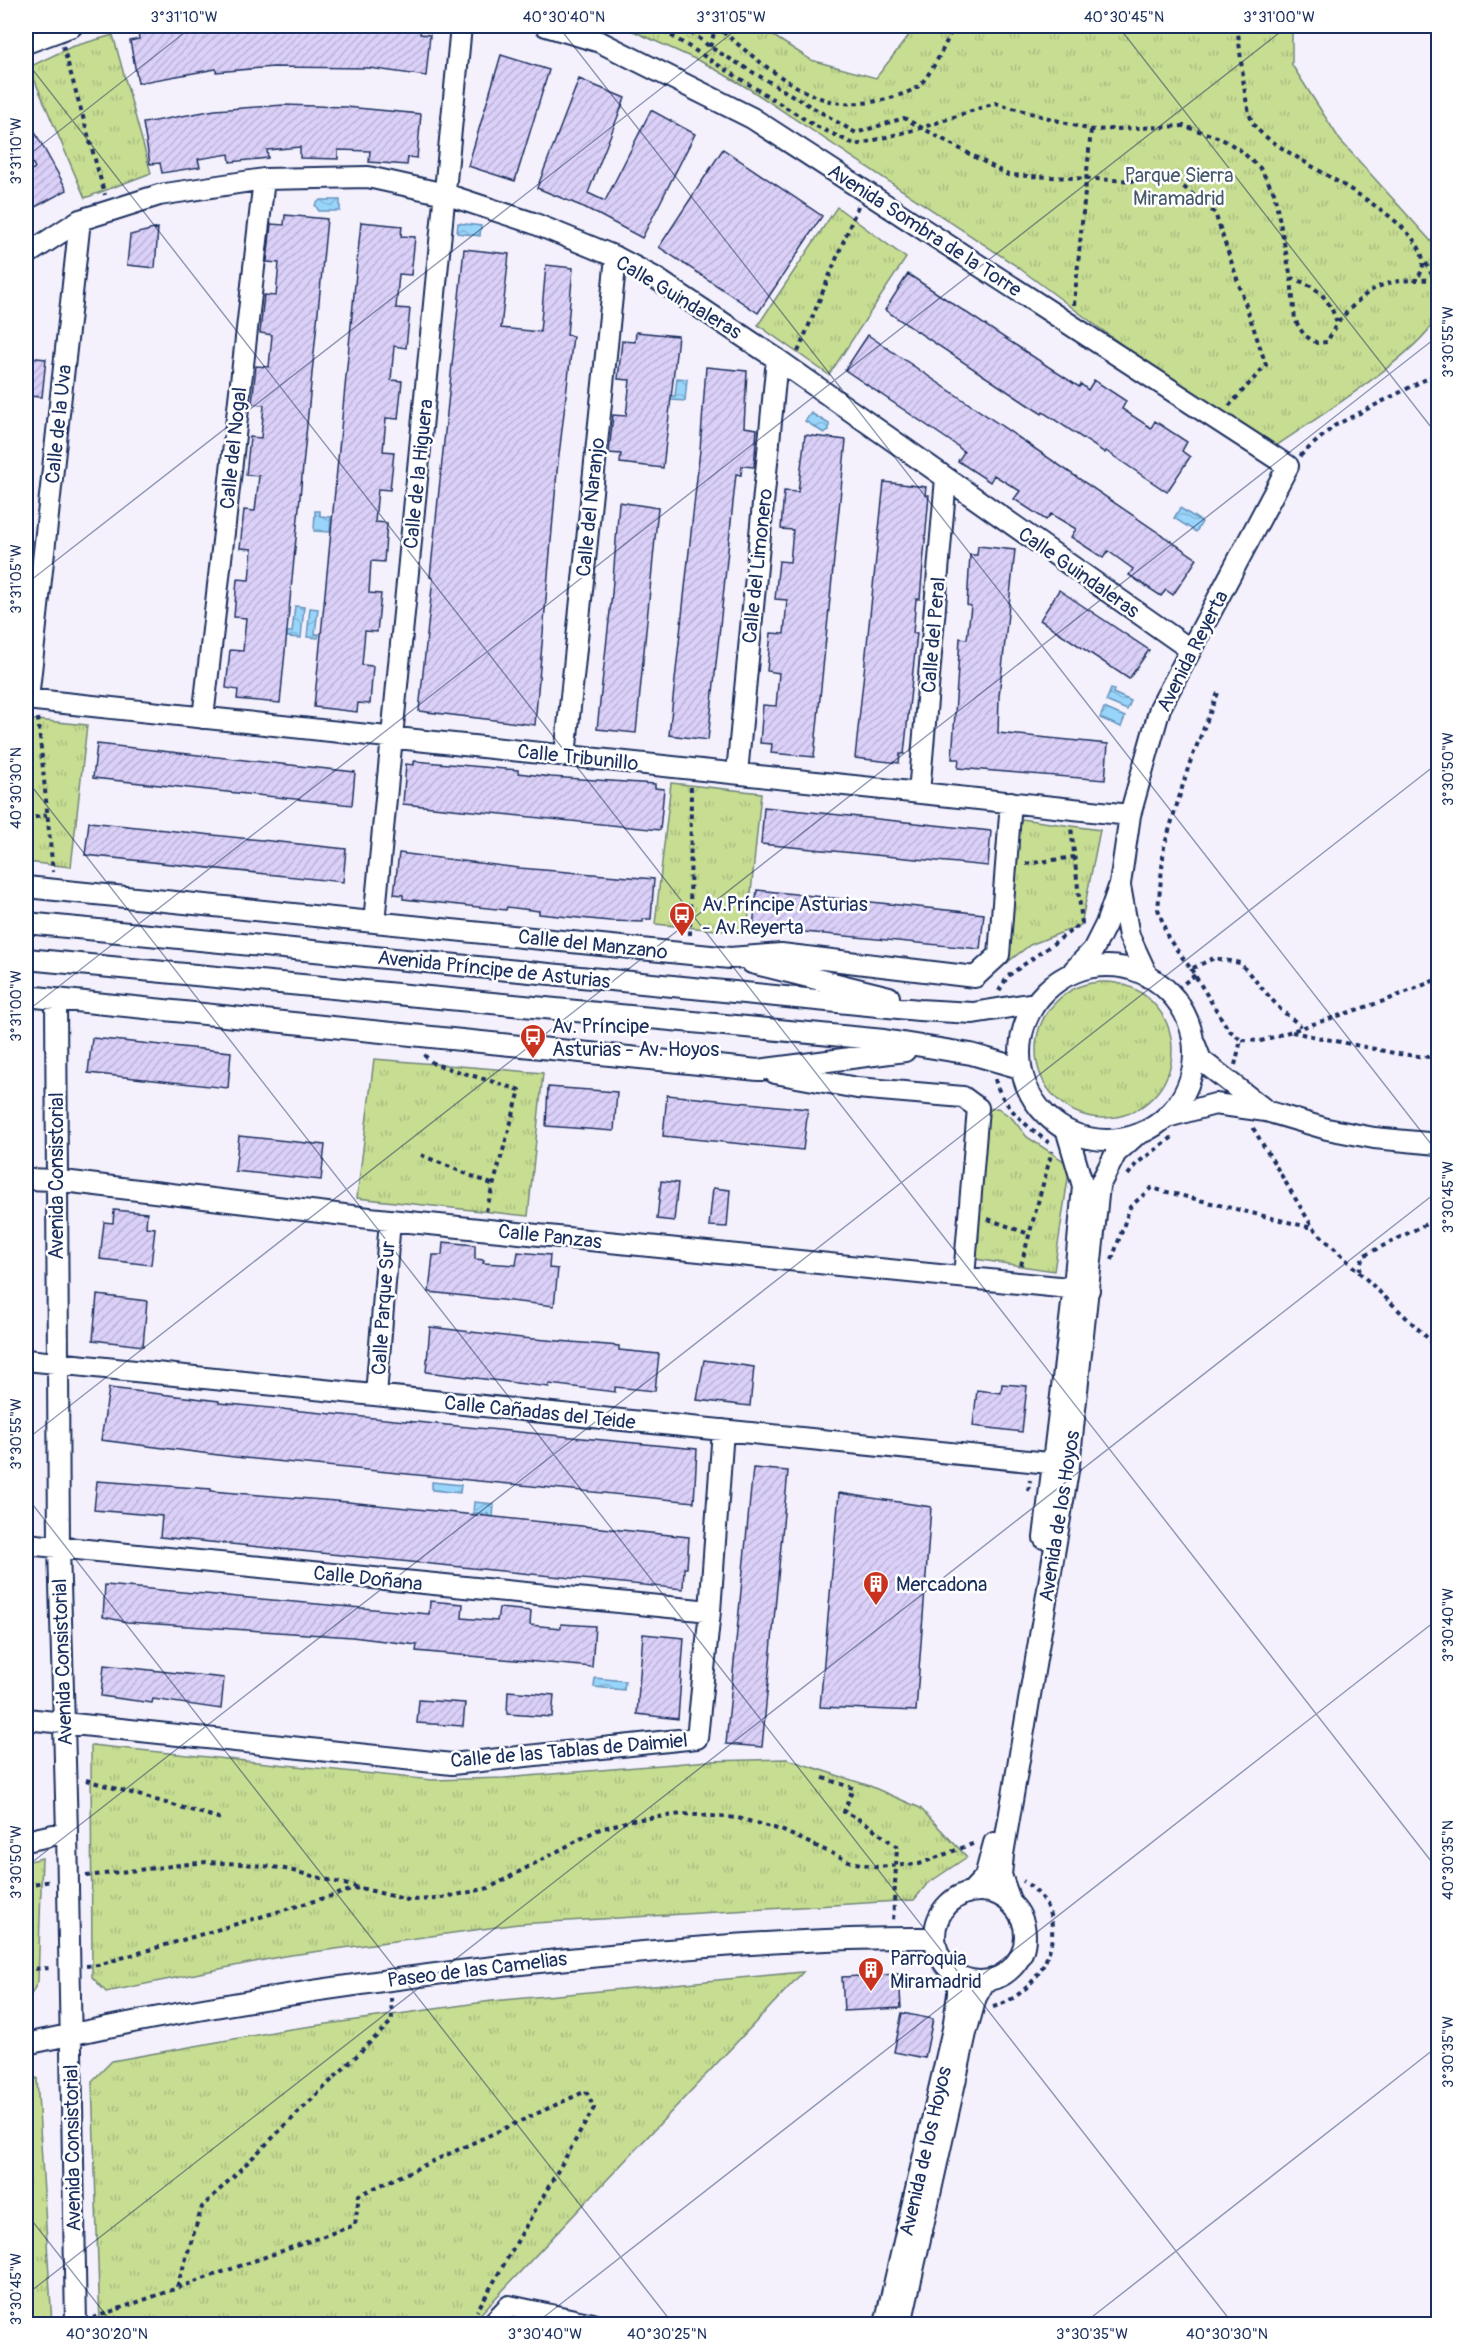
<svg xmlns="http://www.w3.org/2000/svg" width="1464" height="2350" font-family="Pangolin,sans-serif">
	<defs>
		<pattern id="grass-tufts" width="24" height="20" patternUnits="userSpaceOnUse" patternTransform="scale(1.5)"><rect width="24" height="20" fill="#c7dd92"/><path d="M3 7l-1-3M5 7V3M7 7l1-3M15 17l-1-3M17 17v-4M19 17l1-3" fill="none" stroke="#aabe80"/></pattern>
		<pattern id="water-waves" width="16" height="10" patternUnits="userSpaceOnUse" patternTransform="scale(1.5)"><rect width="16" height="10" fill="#99d5fa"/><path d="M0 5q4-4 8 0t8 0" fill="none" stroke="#83b7d9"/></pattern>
		<pattern id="building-hatch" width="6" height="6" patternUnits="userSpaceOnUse" patternTransform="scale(1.5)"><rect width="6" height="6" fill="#dbd0f8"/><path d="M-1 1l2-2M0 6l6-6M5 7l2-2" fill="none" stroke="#bbb3d7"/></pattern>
	</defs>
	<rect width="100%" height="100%" fill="#f4f1fd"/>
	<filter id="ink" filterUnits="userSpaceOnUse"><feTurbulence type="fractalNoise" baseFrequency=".0167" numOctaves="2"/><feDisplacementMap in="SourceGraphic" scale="12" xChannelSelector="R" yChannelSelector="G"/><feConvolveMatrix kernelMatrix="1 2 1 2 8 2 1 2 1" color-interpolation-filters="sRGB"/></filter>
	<g filter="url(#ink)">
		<path fill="url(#grass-tufts)" stroke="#718678" stroke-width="1.5" d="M622 26H758L811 60 876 78 916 26H1292V65L1340 140 1438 249C1438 268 1443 293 1438 313 1431 347 1306 425 1273 448L1204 406 1015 265 751 90 706 64Z
			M113 35 151 173 85 198 29 67 71 47Z
			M837 207 906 258 829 375 758 325Z
			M26 719 87 725 71 867 26 862Z
			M671 783 761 793 747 933 655 924Z
			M1021 819 1100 830 1081 925 1030 945 1005 964Z
			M1036 1050a68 68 0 1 1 136 0a68 68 0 1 1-136 0Z
			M374 1059 543 1073 528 1216 357 1198Z
			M998 1108 1012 1118 1027 1137 1070 1165 1054 1271 975 1259 986 1109Z
			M91 1745 432 1780 504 1778 709 1761 787 1759 870 1786 920 1808 967 1857 927 1884 914 1900 518 1924 284 1956 106 1992 92 1977Z
			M42 1858 38 1981 32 1993 26 1999V1862Z
			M803 1972 471 2324H100L92 2081 112 2061 284 2030 492 2001Z
			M37 2078 52 2324H26V2081Z"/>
		<path fill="url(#water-waves)" stroke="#6793bc" stroke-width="1.5" d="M320 200H340V211H319L315 205Z
			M458 223 481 226 480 236 457 233Z
			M677 378 687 379 685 401 671 400V396H675Z
			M811 413 829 424V430L824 433 805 421Z
			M1180 508 1202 522 1196 532 1174 518Z
			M315 511H320V516L331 517 330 532 314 531Z
			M295 606 304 607 301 638 287 637V632H292Z
			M310 608 318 609 315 634H319L318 638 307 637Z
			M1111 689 1114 690 1113 693 1131 701 1127 710 1106 701Z
			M1104 708 1125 717 1121 727 1100 718Z
			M432 1482 461 1485 460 1493 432 1490Z
			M474 1502 494 1504 493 1518H488V1514L473 1513Z
			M595 1678 625 1681 624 1690 594 1687Z"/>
		<path fill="url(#building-hatch)" stroke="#1b2f5e" stroke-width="1.5" d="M165 26H175L177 34 221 26H421L420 34 430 35 426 76 369 68 273 67 216 72V69L138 83 130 41 139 39 138 31Z
			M501 55 549 70 515 181 468 166Z
			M579 79 625 98 588 193 605 201 651 110 695 134 642 238 586 208 537 188Z
			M284 105 346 107 421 114 417 158 408 157 407 165 369 162 370 151 338 150V159L300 158V147L267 150 268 158 230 162 229 154 198 159 200 167 162 173 160 163 150 164 143 123 215 110Z
			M26 116 67 190 26 212V173L35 168 26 151Z
			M723 149 822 216 758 313 659 247Z
			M285 215 327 219 280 703 237 699 238 690 226 688 230 650 243 651 246 618 234 617 237 579 249 580 252 549 240 548 244 510 255 511 259 476 246 475 250 437 261 438 264 405 252 404 256 366 269 367 272 335 260 333 264 295 276 296 279 263 267 262 271 224 284 225Z
			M361 222 402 226 401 236 415 237 411 275 399 274 396 308 410 309 406 348 394 346 391 380 402 381 398 419 386 418 383 451 394 452 390 490 378 489 375 522 387 523 384 562 371 561 369 593 381 594 377 632 365 631 362 665 373 666 370 704 358 703 357 712 314 707Z
			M158 228 155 268 127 265 130 235Z
			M464 249 509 254 501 328 540 332 546 265 573 268 567 335 573 336 557 472 535 725 419 711 433 578 430 577Z
			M908 274 1079 387 1081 384 1088 390 1094 380 1126 401 1122 409 1151 428 1155 421 1187 442 1182 451 1190 457 1167 492 1106 451 1105 453 1043 412 1042 414 1028 405 885 310Z
			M636 332 678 336 663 468 620 463 621 454 609 453 613 415 626 416 630 380 618 379 622 341 635 342Z
			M868 335 1197 559 1173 595 1166 590 1161 596 1129 575 1133 569 1108 551 1103 558 1071 537 1076 529 1051 514 1046 520 1014 499 1020 491 994 475 990 482 958 461 964 452 956 445 845 370Z
			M26 357 46 359 42 397 26 396Z
			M706 367 747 371 744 427 757 429 754 467 742 466 741 475 736 474 708 740 669 735 700 450Z
			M805 435 846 440 814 757 771 753 772 744 760 743 763 705 776 706 779 673 767 671 771 633 784 634 787 600 775 599 779 561 790 562 793 530 781 529 784 491 798 492Z
			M884 482 926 487 925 495H929L920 599H916L913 633H917L904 754H900L899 763 855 758Z
			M619 502 658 508 636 733 597 729 612 593Z
			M978 546 1015 550 999 696 998 733 1108 744 1105 780 958 768 959 759H952L960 638 967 639 971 606 967 605 970 555H977Z
			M1059 590 1149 650 1129 679 1040 620Z
			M97 744 355 772 352 805 93 778Z
			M414 761 518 770V773L551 777 655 784V788L664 789 660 830 403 804 406 764 414 765Z
			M764 807 991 831 988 866 761 844Z
			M89 822 346 849 343 882 85 855Z
			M399 853 519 868 654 879 651 919H643V922L610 921 539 914V911L507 907 506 910 403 899V895L394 894Z
			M757 890 984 914 980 949 753 927Z
			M92 1038 231 1052 228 1088 88 1073Z
			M548 1087 617 1092 614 1131 546 1126Z
			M667 1095 808 1109 803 1150 663 1136Z
			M239 1136 325 1145 321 1180 235 1171Z
			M661 1181 678 1183 674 1221 657 1219Z
			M713 1188 730 1190 727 1227 709 1226Z
			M114 1210 147 1213 146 1227 155 1228 151 1265 100 1259 104 1222 113 1223Z
			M443 1242 475 1245V1259L484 1260 483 1263 516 1265 518 1252 550 1255 549 1268 558 1269 554 1306 429 1292 433 1255H442Z
			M97 1295 147 1301 143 1346 93 1340Z
			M430 1327 522 1338 619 1346V1350L659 1354 655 1391 615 1387V1392L549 1384V1387L426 1372Z
			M704 1360 754 1367 750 1406 697 1400Z
			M1002 1384 1027 1386 1022 1432 973 1426 977 1390 1001 1393Z
			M109 1388 219 1401V1403L697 1449 694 1502 234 1457 101 1440Z
			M753 1468 788 1471 762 1747 726 1744Z
			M97 1481 211 1489V1491L348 1502 689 1537 687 1568H684L683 1589 160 1537 162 1516 94 1510Z
			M839 1493 931 1507 916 1711 820 1707Z
			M105 1585 429 1614 430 1601 463 1604 462 1618 497 1621 499 1608 531 1611 530 1625 561 1628V1624L595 1626 592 1667 416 1651 417 1645 352 1637 127 1622 103 1617Z
			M643 1634 684 1638 678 1719 637 1714Z
			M104 1665 224 1678 221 1709 153 1699 152 1703 101 1696Z
			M508 1691 554 1695 552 1717 507 1714Z
			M419 1700 465 1703 463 1726 417 1723Z
			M899 1974 901 2008 844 2011 842 1977Z
			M902 2013 933 2019 925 2058 894 2052Z"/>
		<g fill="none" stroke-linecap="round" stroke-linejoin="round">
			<defs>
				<path id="minor" d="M546 26 600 42 752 118 1288 466 1160 708 1130 815 1120 884 1106 924 1093 950 1074 970
					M26 43 72 26
					M26 255 80 220 109 211 159 195 264 179 368 177 445 194 533 223 616 257 654 277 777 359 1191 650
					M26 699 1130 815
					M28 699 80 220
					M203 718 264 179
					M565 756 616 257
					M737 773 777 359
					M919 793 946 478
					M1120 886 1129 936 1148 977
					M26 887 730 958 781 954 975 977 999 955 1011 802
					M374 922 461 26
					M26 923 919 1010 973 1013 1035 1003
					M26 959 884 1040 971 1054 1020 1068
					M752 963 889 997
					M1020 1053a87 87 0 1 1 174 0a87 87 0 1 1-174 0Z
					M26 996 758 1070 905 1051
					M56 999 59 1548 67 1832 76 2324
					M1194 1042 1201 1060 1264 1109
					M775 1073 857 1088 963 1097 978 1108 964 1277
					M1167 1117 1215 1104 1266 1111 1327 1129 1374 1138 1438 1144
					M26 1179 55 1180 369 1218 1089 1290
					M26 1360 1069 1465
					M376 1395 390 1220
					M1044 1538 1074 1287 1083 1186 1067 1132
					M26 1544 710 1611
					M26 1719 452 1764 697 1738 710 1611 723 1430
					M26 1841 67 1832
					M935 1936a45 45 0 1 1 90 0a45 45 0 1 1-90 0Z
					M972 1891 985 1877 994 1843
					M1011 1903 1001 1875 1003 1854 1069 1465 1099 1186 1116 1153 1134 1137
					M26 2044C222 2001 421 1972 621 1954 725 1945 830 1937 934 1938
					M492 2324 509 2306 593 2324
					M885 2324 953 2029 958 1994V1976
					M901 2324 966 2033 976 1997 985 1981"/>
			</defs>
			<use href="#minor" stroke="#1b2f5e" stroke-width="24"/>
			<path stroke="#1b2f5e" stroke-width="4" stroke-dasharray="4.5 4.5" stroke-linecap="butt" d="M656 26 814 125 856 145 921 128 995 103 1091 130 1184 126 1220 138 1239 149 1260 168 1274 192 1291 278 1295 320 1304 335 1317 343 1327 342 1337 323C1329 297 1317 286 1291 278
				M684 26 710 47 856 133 904 118 1008 175 1179 183 1215 213 1266 365 1229 406
				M716 26C746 51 788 88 826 100 852 108 892 101 916 88 928 81 949 39 953 26
				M1237 26C1241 49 1243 107 1254 125 1275 158 1461 228 1416 280
				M63 46 105 195
				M710 47 716 26
				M1426 263 1433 277 1438 280
				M1074 305 1091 130
				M1338 322C1373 282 1385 279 1438 280
				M798 352 858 206
				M1300 456 1334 426 1438 373
				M1218 693 1189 765 1164 847 1158 909 1168 938 1191 969 1214 958 1240 963 1281 1010 1301 1026
				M38 718 53 872
				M26 819 47 815
				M1026 864 1074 857
				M690 935 691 787
				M1191 969 1228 1029 1241 1040
				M999 991 1008 976 1082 923 1071 827
				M1170 994 1195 975
				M1292 1032 1399 1054 1438 1058
				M424 1055 434 1064 520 1090 486 1211
				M1235 1065 1241 1040 1261 1041 1387 1000 1438 979
				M995 1079C1001 1106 1030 1129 1052 1145
				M1253 1128 1313 1228 1438 1348
				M421 1155 494 1185
				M1128 1175 1136 1164 1174 1136
				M988 1219 1029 1234
				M1112 1260 1130 1207 1151 1188 1312 1228
				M1021 1265 1052 1151
				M1359 1271 1363 1256 1438 1218
				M1028 1491 1030 1480
				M823 1778 853 1788 844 1812 866 1823 897 1847 893 1922
				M86 1780 222 1819
				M86 1876 206 1862 244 1864 281 1868 408 1900 437 1899 489 1888 597 1830 632 1820 683 1814 738 1818 781 1830 851 1862 875 1867 919 1864 975 1843
				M26 1885 51 1881
				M86 1966 98 1965 358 1888
				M26 1969 52 1968
				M993 2007C1048 1991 1078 1915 1023 1881
				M177 2287 202 2207 392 2021 391 1998
				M93 2318 355 2225 359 2195 586 2091 594 2108 477 2311"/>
			<use href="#minor" stroke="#fff" stroke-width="20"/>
		</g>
	</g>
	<path fill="none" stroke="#1b2f5e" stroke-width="1.5" stroke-opacity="0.45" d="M558 26 1438 1153M1118 26 1438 436M26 61 1438 1870M26 157 193 26M26 584 741 26M26 779 1233 2324M26 1012 1288 26M26 1440 1438 336M26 1496 673 2324M26 1867 1438 763M26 2213 113 2324M26 2295 1438 1191M535 2324 1438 1619M1083 2324 1438 2046"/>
	<defs>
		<symbol id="bus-pin" viewBox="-11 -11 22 30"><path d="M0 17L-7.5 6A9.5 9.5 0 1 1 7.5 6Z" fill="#c8321e" stroke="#fff"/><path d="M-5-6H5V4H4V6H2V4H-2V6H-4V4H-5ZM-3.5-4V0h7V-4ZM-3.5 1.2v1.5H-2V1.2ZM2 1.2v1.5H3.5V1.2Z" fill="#fff"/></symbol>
		<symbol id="building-pin" viewBox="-11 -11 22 30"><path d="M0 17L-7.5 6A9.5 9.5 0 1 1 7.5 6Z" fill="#c8321e" stroke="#fff"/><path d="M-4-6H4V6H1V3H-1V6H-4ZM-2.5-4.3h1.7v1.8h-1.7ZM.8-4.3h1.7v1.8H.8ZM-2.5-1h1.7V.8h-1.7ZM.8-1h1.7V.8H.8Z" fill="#fff"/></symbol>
	</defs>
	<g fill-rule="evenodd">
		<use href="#bus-pin" x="667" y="900" width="30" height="40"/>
		<use href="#bus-pin" x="518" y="1022" width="30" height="40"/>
		<use href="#building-pin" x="861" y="1569" width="30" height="40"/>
		<use href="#building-pin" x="856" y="1955" width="30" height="40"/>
	</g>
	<g text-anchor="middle" stroke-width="5" stroke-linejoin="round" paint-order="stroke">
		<g font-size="20" fill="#465a6b" stroke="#fff">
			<text x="1179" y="182">Parque Sierra<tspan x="1179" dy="23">Miramadrid</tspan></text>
		</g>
		<g font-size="20" fill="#1b2f5e" stroke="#fff">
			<text transform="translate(925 230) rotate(33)" y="7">Avenida Sombra de la Torre</text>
			<text transform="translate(679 297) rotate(31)" y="7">Calle Guindaleras</text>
			<text transform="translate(58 424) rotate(-84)" y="7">Calle de la Uva</text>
			<text transform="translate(233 448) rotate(-84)" y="7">Calle del Nogal</text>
			<text transform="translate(418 474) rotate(-84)" y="7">Calle de la Higuera</text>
			<text transform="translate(590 507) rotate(-84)" y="7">Calle del Naranjo</text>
			<text transform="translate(757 566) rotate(-84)" y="7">Calle del Limonero</text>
			<text transform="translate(1079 572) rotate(35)" y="7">Calle Guindaleras</text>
			<text transform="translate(933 635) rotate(-85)" y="7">Calle del Peral</text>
			<text transform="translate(1192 651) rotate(-63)" y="7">Avenida Reyerta</text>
			<text transform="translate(578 757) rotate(6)" y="7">Calle Tribunillo</text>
			<text transform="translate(593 944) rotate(6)" y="7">Calle del Manzano</text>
			<text transform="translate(494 969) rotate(6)" y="7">Avenida Príncipe de Asturias</text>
			<text transform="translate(56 1176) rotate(-90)" y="7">Avenida Consistorial</text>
			<text transform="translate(550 1236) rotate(6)" y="7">Calle Panzas</text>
			<text transform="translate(383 1308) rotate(-86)" y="7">Calle Parque Sur</text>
			<text transform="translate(540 1412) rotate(6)" y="7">Calle Cañadas del Teide</text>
			<text transform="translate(1059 1516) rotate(-81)" y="7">Avenida de los Hoyos</text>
			<text transform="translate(368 1578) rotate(6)" y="7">Calle Doñana</text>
			<text transform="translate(62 1662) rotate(-92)" y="7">Avenida Consistorial</text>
			<text transform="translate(569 1750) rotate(-5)" y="7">Calle de las Tablas de Daimiel</text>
			<text transform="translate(477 1969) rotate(-7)" y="7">Paseo de las Camelias</text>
			<text transform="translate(72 2148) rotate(-91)" y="7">Avenida Consistorial</text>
			<text transform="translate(925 2151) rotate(-77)" y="7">Avenida de los Hoyos</text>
		</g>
		<g font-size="20" fill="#1b2f5e" stroke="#fff" text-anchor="start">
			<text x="702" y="911">Av.Príncipe Asturias<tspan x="702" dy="23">- Av.Reyerta</tspan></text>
			<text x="552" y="1033">Av. Príncipe<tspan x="552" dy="23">Asturias - Av. Hoyos</tspan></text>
			<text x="896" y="1591">Mercadona</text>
			<text x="890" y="1965">Parroquia<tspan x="890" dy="23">Miramadrid</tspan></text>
		</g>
	</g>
	<rect width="1464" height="2350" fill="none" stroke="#fff" stroke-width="66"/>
	<rect x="33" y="33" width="1398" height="2284" fill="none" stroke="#1b2f5e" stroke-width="2"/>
	<g font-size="15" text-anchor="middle" fill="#1b2f5e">
		<text x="184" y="22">3°31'10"W</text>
		<text x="564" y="22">40°30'40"N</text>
		<text x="731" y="22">3°31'05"W</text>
		<text x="1124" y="22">40°30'45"N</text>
		<text x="1279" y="22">3°31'00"W</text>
		<text transform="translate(16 151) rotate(-90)" y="5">3°31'10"W</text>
		<text transform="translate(1448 342) rotate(-90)" y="5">3°30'55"W</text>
		<text transform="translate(16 579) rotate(-90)" y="5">3°31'05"W</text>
		<text transform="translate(1448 769) rotate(-90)" y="5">3°30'50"W</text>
		<text transform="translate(16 788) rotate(-90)" y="5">40°30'30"N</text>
		<text transform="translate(16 1006) rotate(-90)" y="5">3°31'00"W</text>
		<text transform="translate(1448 1197) rotate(-90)" y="5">3°30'45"W</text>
		<text transform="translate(16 1434) rotate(-90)" y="5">3°30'55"W</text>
		<text transform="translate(1448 1625) rotate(-90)" y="5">3°30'40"W</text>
		<text transform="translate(1448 1860) rotate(-90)" y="5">40°30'35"N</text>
		<text transform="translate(16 1862) rotate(-90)" y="5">3°30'50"W</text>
		<text transform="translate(1448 2052) rotate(-90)" y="5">3°30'35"W</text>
		<text transform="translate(16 2289) rotate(-90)" y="5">3°30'45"W</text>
		<text x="107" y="2339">40°30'20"N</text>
		<text x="545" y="2339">3°30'40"W</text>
		<text x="667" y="2339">40°30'25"N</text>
		<text x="1092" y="2339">3°30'35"W</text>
		<text x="1227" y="2339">40°30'30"N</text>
	</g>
</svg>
